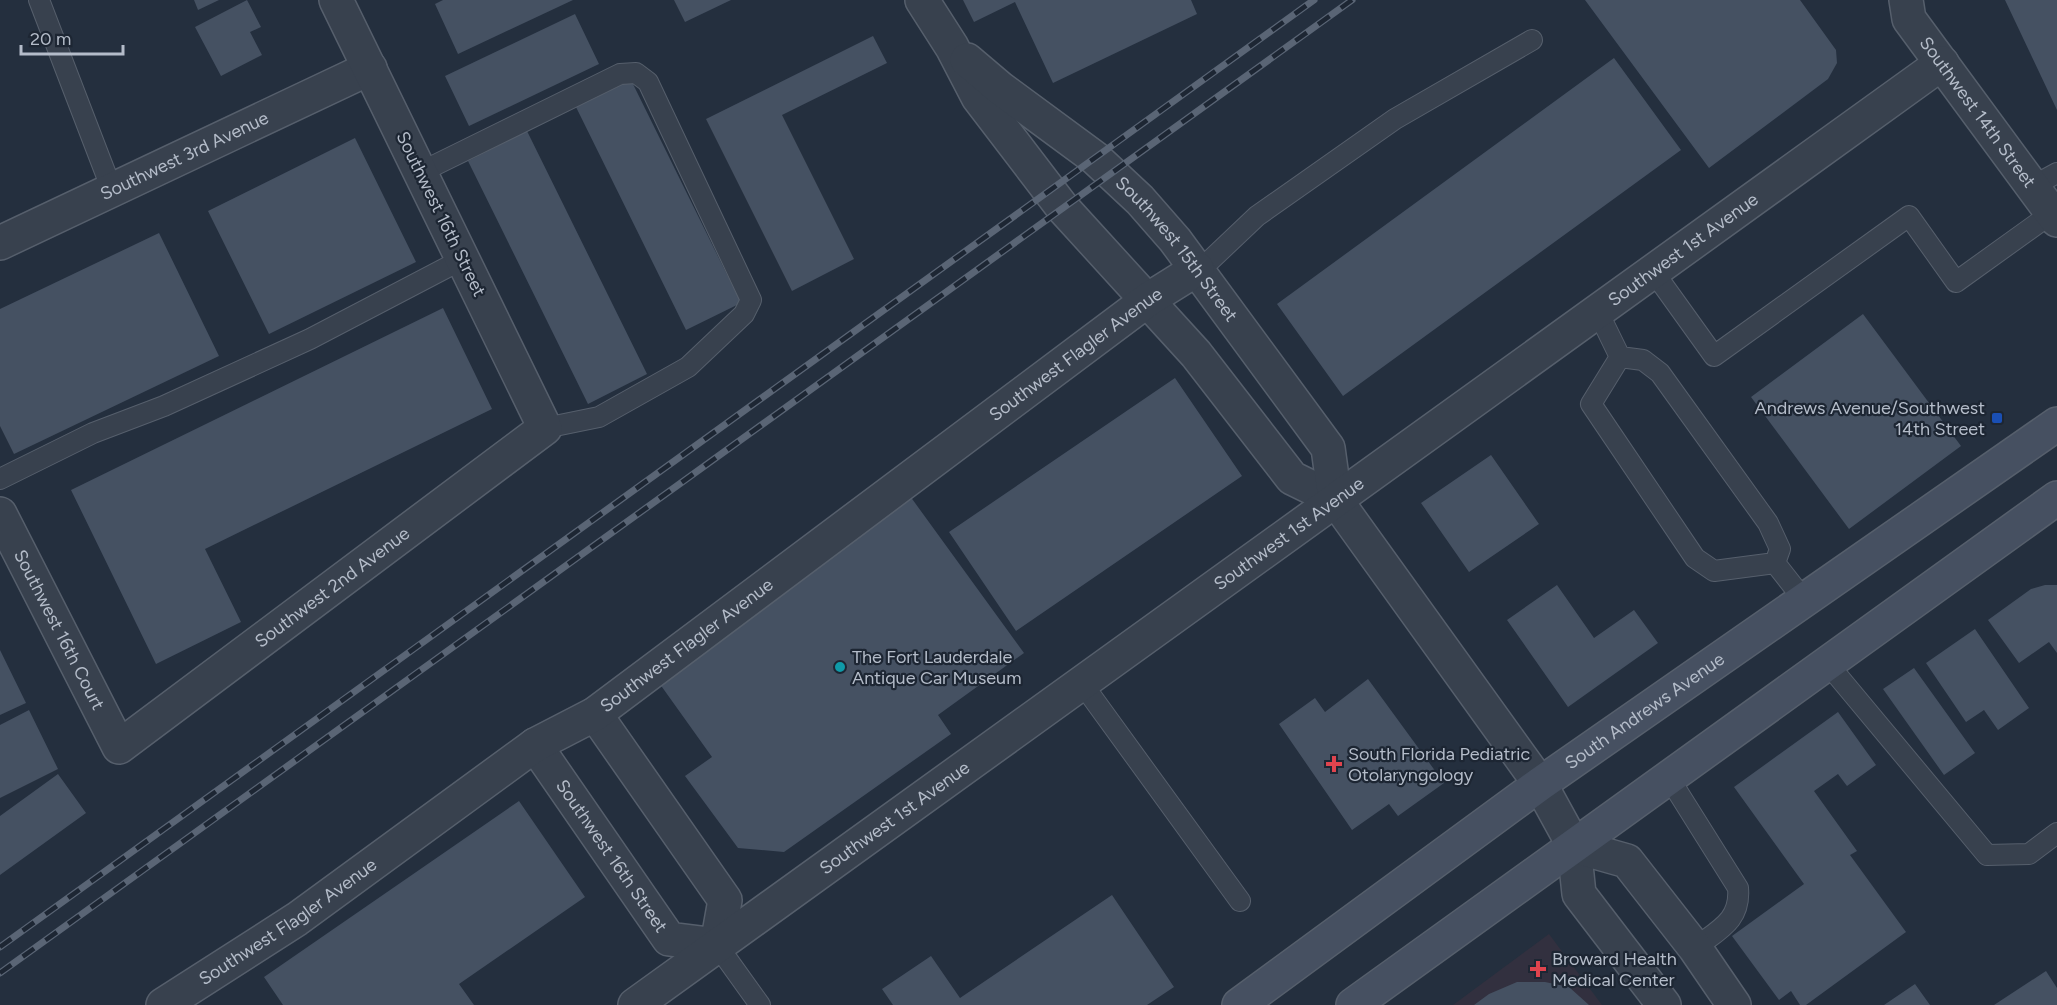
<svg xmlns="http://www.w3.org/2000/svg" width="2057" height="1005" font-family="Figtree,sans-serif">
	<rect width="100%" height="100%" fill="#242f3e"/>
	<path fill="#32303f" d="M1549 934 1602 1005H1453Z"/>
	<path fill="#455162" d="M194 0H219L198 10Z
		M247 0 261 27 250 32 262 55 221 76 195 27Z
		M443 0H573L458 54 435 4Z
		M674 0H731L685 22Z
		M963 0H1191L1197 14 1053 83 1015 2 974 22Z
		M1585 0H1800L1836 50 1837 63 1828 79 1709 168Z
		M2005 0H2057V110Z
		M575 14 599 64 469 126 445 76Z
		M873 36 887 63 782 115 854 259 792 291 706 119Z
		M1614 58 1681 150 1343 396 1277 304Z
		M631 80 741 303 686 330 576 107Z
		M527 131 647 374 588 404 468 161Z
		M355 138 416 262 269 334 208 211Z
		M159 233 219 356 14 454 0 426V309Z
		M443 308 492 409 205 549 241 622 156 664 71 490Z
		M1863 314 1961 446 1849 529 1751 397Z
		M1175 378 1242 476 1016 631 949 532Z
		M1491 455 1539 524 1469 572 1421 503Z
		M910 496 1024 653 938 715 951 734 784 852 738 848 685 776 712 757 657 680Z
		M1557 585 1594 638 1634 610 1658 643 1568 707 1507 620Z
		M2045 585H2057V653L2049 642 2019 663 1988 620 2031 589Z
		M1975 629 2029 708 1998 730 1984 710 1966 722 1926 663Z
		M0 650 26 703 0 715Z
		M1914 668 1975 753 1944 775 1883 689Z
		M1368 679 1444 783 1398 816 1389 804 1352 830 1279 724 1315 698 1325 712Z
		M29 710 58 769 0 798V725Z
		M1838 712 1876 765 1847 786 1838 774 1814 791 1857 851 1850 855 1906 932 1806 1005H1800L1791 991 1779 1000 1732 936 1804 884 1734 787Z
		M58 774 86 813 0 875V816Z
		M519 801 585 897 459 984 474 1005H283L264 977Z
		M1112 895 1174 987 1147 1005H893L882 989 931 956 960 998Z
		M2046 971 2057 988V1005H1994Z
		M1517 982H1545L1569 987 1589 1005H1474L1489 994Z
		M1915 984 1930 1005H1884Z"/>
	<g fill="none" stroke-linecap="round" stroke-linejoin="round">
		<defs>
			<path id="service" d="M39 0 112 190
				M421 172 620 74 636 73 648 82 751 300 744 314 688 367 599 417 545 428
				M2033 186 2057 173
				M1199 271 1257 216 1395 119 1532 40
				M1653 271 1714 356 1909 216 1956 282 2052 213
				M1598 312 1620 357
				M1620 357 1591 404 1695 558 1714 571 1775 563
				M1620 357 1643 360 1660 373 1768 523 1780 549 1775 563
				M0 479 93 433 164 406 310 339 463 259
				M1775 563 1804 600
				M1827 663 1987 855 2029 854 2057 833
				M1081 682 1240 901
				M1669 778 1738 888C1741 921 1718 930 1695 948
				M717 945 760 1005"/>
			<g id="minor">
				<path d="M922 0 952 47 978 97 1062 207 1196 354 1292 478 1335 499 1540 784 1574 846 1579 894 1664 1005"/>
				<path id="s1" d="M1906 0 1909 19 2057 220"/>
				<path id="s2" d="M967 60 1000 88 1095 158 1140 200 1175 240 1328 448 1335 499"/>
				<path id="s3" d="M0 243 370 68"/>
				<path id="s4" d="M0 514 119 747 545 428 336 0"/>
				<path id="s5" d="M535 745 669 939 717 945 725 900 595 714"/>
				<path d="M1574 846 1627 861 1695 948 1734 1005"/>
				<path id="s6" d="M163 1005 297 919 535 745 595 714 1149 299 1197 269"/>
				<path id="s7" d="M635 1005 1942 63"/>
			</g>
			<g id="secondary">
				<path id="s8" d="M1239 1005 1540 784 2057 424"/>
				<path d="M1353 1005 2057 498"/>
			</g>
		</defs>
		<use href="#service" stroke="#565f6c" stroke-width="22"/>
		<use href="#minor" stroke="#565f6c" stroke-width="36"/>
		<use href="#secondary" stroke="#565f6c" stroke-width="36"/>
		<use href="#service" stroke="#38414e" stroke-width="20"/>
		<use href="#minor" stroke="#38414e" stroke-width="33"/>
		<use href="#secondary" stroke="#465061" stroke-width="33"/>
		<defs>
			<path id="rail" d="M0 947 1314 0
				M0 973 1352 0"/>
		</defs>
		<use href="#rail" stroke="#5a6575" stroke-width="7"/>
		<use href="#rail" stroke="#1d2633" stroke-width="4.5" stroke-dasharray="14" stroke-linecap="butt"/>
	</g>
	<rect fill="#1a4fb4" stroke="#1d2633" stroke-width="2" x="1991" y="412" width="12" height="12" rx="3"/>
	<circle fill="#0f9aa8" stroke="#1d2633" stroke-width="2" cx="840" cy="667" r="6"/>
	<g fill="#e0444e" stroke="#1d2633" stroke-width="2">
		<path d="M1331 755h6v6h6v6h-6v6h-6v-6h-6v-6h6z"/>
		<path d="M1535 960h6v6h6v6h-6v6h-6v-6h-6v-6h6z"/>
	</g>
	<g text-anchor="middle" stroke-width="4.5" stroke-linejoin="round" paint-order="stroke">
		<g font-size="18" fill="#b4bcc9" stroke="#1d2633">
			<text dy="6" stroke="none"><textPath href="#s1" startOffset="135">Southwest 14th Street</textPath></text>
			<text dy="6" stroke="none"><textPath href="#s3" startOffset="204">Southwest 3rd Avenue</textPath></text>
			<text transform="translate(441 214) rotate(64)" y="6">Southwest 16th Street</text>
			<text dy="6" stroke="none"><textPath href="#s2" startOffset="284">Southwest 15th Street</textPath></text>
			<text dy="6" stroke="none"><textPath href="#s7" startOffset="1292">Southwest 1st Avenue</textPath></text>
			<text dy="6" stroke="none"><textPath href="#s6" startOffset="1122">Southwest Flagler Avenue</textPath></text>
			<text dy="6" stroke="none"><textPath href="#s7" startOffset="806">Southwest 1st Avenue</textPath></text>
			<text dy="6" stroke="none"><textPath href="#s4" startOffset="528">Southwest 2nd Avenue</textPath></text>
			<text dy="6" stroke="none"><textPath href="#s4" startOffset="130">Southwest 16th Court</textPath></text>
			<text dy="6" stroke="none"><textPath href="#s6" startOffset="636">Southwest Flagler Avenue</textPath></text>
			<text dy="6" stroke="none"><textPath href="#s8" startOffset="501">South Andrews Avenue</textPath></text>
			<text dy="6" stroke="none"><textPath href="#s7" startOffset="320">Southwest 1st Avenue</textPath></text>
			<text dy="6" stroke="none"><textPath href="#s5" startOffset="135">Southwest 16th Street</textPath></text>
			<text dy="6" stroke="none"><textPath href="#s6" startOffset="150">Southwest Flagler Avenue</textPath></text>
		</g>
		<g font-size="18" fill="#b4bcc9" stroke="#1d2633" text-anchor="start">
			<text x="1985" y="414" text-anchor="end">Andrews Avenue/Southwest<tspan x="1985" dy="21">14th Street</tspan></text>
			<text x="852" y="663">The Fort Lauderdale<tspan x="852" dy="21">Antique Car Museum</tspan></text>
			<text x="1348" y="760">South Florida Pediatric<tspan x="1348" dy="21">Otolaryngology</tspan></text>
			<text x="1552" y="965">Broward Health<tspan x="1552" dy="21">Medical Center</tspan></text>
		</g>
	</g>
	<path d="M21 45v9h102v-9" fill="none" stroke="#b4bcc9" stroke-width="3"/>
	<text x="30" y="45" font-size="18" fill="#b4bcc9" stroke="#1d2633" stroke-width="4.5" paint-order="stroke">20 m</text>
</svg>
